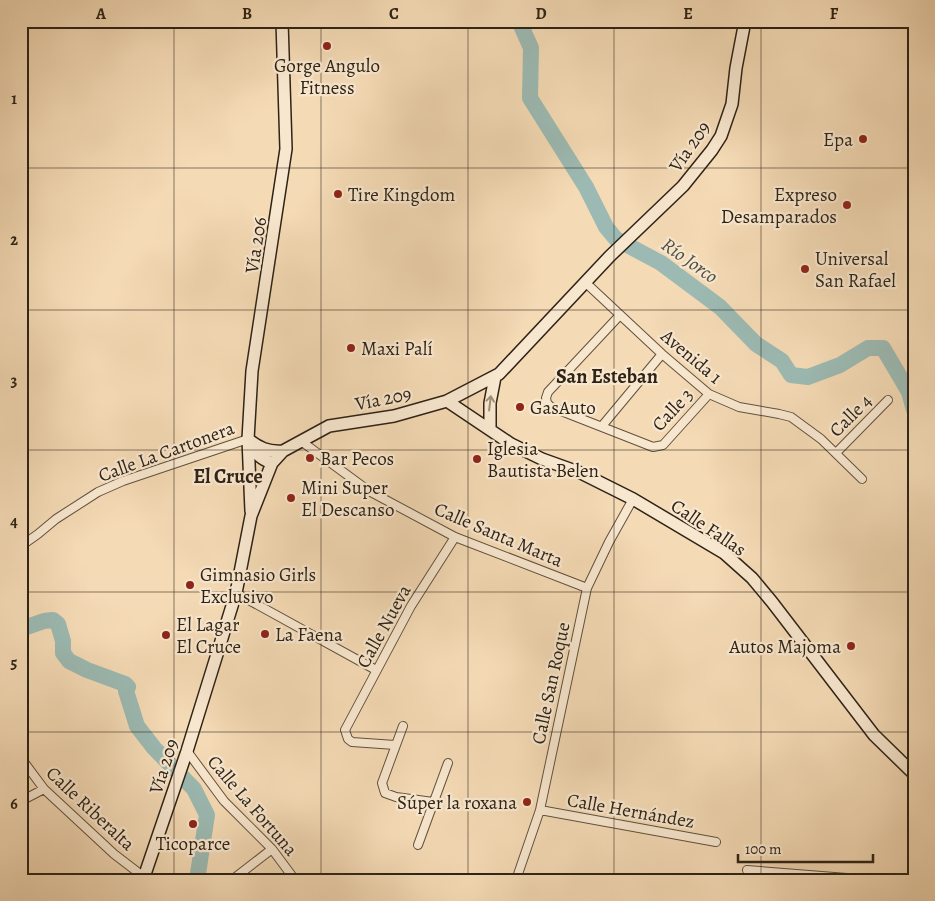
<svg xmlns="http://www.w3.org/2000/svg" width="935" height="901" font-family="Alegreya,serif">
	<rect width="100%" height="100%" fill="#f4dab5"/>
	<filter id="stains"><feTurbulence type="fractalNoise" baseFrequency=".004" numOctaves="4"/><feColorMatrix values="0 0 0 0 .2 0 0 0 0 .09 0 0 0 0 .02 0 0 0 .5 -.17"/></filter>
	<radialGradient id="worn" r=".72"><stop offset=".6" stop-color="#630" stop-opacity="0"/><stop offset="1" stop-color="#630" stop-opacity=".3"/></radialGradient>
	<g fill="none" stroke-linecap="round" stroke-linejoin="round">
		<path stroke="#9cbab3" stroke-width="16" d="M519 21 531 48 530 98 586 187 606 227 616 239 661 263 720 307 756 344 782 361 791 375 808 377 840 365 868 348H883L909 392 914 410
			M21 629 44 621 53 620 58 624 63 641V653L69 661 87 670 125 684 128 687 126 691 137 726 154 748 194 789 207 815 197 880"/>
		<defs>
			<path id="street" d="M586 283 662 354 709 394 739 407 779 414 791 417 821 439 862 479
				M620 315 548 392 546 398 547 403 551 407 653 447 663 445 709 394
				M602 426 662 354
				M301 441 369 491 455 537 587 588
				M836 453 888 400
				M21 546 38 534 56 519 98 492 123 481 248 439
				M236 593 376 670
				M403 726 382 783 385 793 396 797 433 802
				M395 745 352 742 348 739 345 730 411 606 455 537
				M187 751 224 801 272 849 295 880
				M21 758 44 789 114 854 144 877
				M905 766 914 762
				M21 801 44 789
				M540 810 716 842
				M418 845 448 763
				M747 870 872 880
				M232 880 272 849
				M516 880 540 810 587 588 609 542 633 499"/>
			<path id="secondary" d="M447 401 511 444 542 459 581 473 633 499 724 553 752 578 772 602 874 735 914 774
				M490 429V403L495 377
				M248 439C259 448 268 452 283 451
				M248 440C253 452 260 459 272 463
				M251 511 248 439 252 371 286 149 282 21
				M143 880 187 751 236 593 251 516 272 463 283 451 329 426 394 416 447 401 499 374 610 256 683 186 712 150 721 136 732 104 736 68 745 21"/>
		</defs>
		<use href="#street" stroke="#60513e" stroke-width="10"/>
		<use href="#secondary" stroke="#2e2316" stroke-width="14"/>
		<use href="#street" stroke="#f8e7cf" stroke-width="8"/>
		<use href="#secondary" stroke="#f8e7cf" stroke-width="11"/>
	</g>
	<defs><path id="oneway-shaft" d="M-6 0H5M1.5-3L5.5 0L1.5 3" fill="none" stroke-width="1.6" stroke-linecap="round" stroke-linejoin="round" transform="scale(1.25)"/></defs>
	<use stroke="#9d8f7c" href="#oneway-shaft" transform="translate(490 403) rotate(-83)"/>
	<path fill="none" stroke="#2e2316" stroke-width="1" stroke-opacity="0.55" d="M174 21V880M321 21V880M468 21V880M614 21V880M761 21V880M21 168H914M21 310H914M21 450H914M21 592H914M21 732H914"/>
	<g fill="#8f2418" stroke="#f8e7cf" stroke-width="2">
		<circle cx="327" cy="46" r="5"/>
		<circle cx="863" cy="139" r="5"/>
		<circle cx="338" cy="194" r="5"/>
		<circle cx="847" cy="205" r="5"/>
		<circle cx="805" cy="269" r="5"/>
		<circle cx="351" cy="348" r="5"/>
		<circle cx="520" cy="407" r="5"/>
		<circle cx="310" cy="458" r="5"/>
		<circle cx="477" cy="459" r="5"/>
		<circle cx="291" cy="498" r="5"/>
		<circle cx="190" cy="585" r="5"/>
		<circle cx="265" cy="634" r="5"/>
		<circle cx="166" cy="635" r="5"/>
		<circle cx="851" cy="646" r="5"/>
		<circle cx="527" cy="802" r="5"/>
		<circle cx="193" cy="824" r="5"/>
	</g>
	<g text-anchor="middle" stroke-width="4.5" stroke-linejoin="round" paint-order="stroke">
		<g font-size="19" fill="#2e2316" stroke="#f8e7cf" text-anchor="start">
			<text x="327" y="72" text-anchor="middle">Gorge Angulo<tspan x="327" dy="22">Fitness</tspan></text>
			<text x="853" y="146" text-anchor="end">Epa</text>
			<text x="348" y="201">Tire Kingdom</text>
			<text x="837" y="201" text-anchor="end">Expreso<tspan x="837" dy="22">Desamparados</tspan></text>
			<text x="815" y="265">Universal<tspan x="815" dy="22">San Rafael</tspan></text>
			<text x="361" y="355">Maxi Palí</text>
			<text x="530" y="414">GasAuto</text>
			<text x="487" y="455">Iglesia<tspan x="487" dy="22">Bautista Belen</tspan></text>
			<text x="320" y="465">Bar Pecos</text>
			<text x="301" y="494">Mini Super<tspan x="301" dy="22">El Descanso</tspan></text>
			<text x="200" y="581">Gimnasio Girls<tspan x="200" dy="22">Exclusivo</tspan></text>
			<text x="176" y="631">El Lagar<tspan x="176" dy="22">El Cruce</tspan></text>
			<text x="275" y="641">La Faena</text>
			<text x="841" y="653" text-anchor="end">Autos Majoma</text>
			<text x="517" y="809" text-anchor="end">Súper la roxana</text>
			<text x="193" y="850" text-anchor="middle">Ticoparce</text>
		</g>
		<g font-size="19" fill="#2e2316" stroke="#f8e7cf">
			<text transform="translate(689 146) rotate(-55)" y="7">Vía 209</text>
			<text transform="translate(255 245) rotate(-81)" y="7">Vía 206</text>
			<text transform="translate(692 356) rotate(40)" y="7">Avenida 1</text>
			<text transform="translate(383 398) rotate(-11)" y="7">Vía 209</text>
			<text transform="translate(672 409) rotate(-47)" y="7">Calle 3</text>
			<text transform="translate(850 415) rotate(-45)" y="7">Calle 4</text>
			<text transform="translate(166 451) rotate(-20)" y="7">Calle La Cartonera</text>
			<text transform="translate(709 527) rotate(34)" y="7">Calle Fallas</text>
			<text transform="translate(499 534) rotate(23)" y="7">Calle Santa Marta</text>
			<text transform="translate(383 626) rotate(-61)" y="7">Calle Nueva</text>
			<text transform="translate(550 683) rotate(-78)" y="7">Calle San Roque</text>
			<text transform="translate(163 766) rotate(-72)" y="7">Vía 209</text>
			<text transform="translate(253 805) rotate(49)" y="7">Calle La Fortuna</text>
			<text transform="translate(91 808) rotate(43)" y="7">Calle Riberalta</text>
			<text transform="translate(631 810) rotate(10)" y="7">Calle Hernández</text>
		</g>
		<g font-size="20" font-style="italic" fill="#4f5045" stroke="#f8e7cf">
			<text transform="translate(690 260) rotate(35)" y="7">Río Jorco</text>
		</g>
		<g font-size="20" font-weight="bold" fill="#2e2316" stroke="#f8e7cf">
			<text x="607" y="383">San Esteban</text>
			<text x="228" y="483">El Cruce</text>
		</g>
	</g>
	<rect width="935" height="901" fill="none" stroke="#f4dab5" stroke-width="55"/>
	<path d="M738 854v8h135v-8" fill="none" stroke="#2e2316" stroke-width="2.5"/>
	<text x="745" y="854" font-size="15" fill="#2e2316" stroke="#f8e7cf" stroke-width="4" paint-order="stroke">100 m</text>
	<rect x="28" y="28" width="880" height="846" fill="none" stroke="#2e2316" stroke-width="2"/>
	<g font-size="16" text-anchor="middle" font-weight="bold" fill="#2e2316">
		<text x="101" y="19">A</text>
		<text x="247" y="19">B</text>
		<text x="394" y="19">C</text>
		<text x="541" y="19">D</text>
		<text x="688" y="19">E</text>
		<text x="834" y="19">F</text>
		<text x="14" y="104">1</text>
		<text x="14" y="245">2</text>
		<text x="14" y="386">3</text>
		<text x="14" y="527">4</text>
		<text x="14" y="668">5</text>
		<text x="14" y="809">6</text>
	</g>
	<rect width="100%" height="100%" filter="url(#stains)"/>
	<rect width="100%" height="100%" fill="url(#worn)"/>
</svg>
